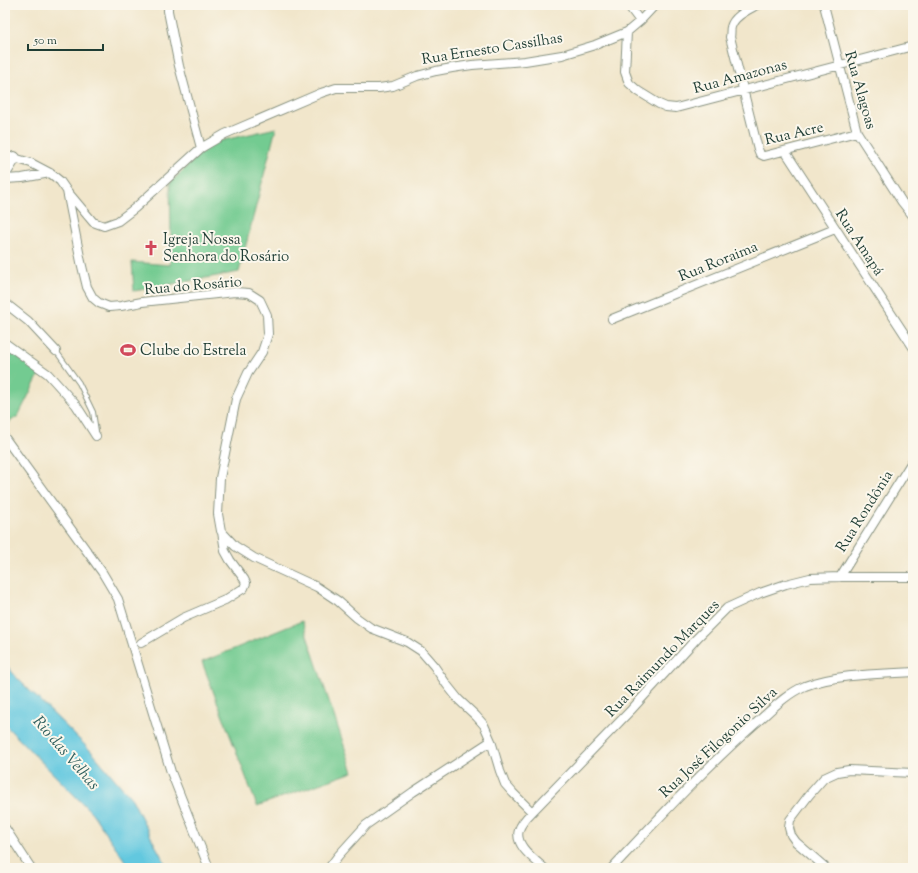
<svg xmlns="http://www.w3.org/2000/svg" width="918" height="873" font-family="'Sorts Mill Goudy',serif">
	<rect width="100%" height="100%" fill="#fbf7ec"/>
	<filter id="ink" filterUnits="userSpaceOnUse"><feTurbulence type="fractalNoise" baseFrequency=".025" numOctaves="2"/><feDisplacementMap in="SourceGraphic" scale="8" xChannelSelector="R" yChannelSelector="G"/><feConvolveMatrix kernelMatrix="1 2 1 2 8 2 1 2 1" color-interpolation-filters="sRGB"/></filter>
	<filter id="wash" filterUnits="userSpaceOnUse"><feTurbulence type="fractalNoise" baseFrequency=".012" numOctaves="4" result="noise"/><feDisplacementMap in="SourceGraphic" scale="16" xChannelSelector="R" yChannelSelector="G"/><feGaussianBlur stdDeviation="0.9" result="paint"/><feColorMatrix in="noise" values="0 0 0 0 0 0 0 0 0 0 0 0 0 0 0 0 0 1.4 0 .05"/><feComposite in="paint" operator="in"/></filter>
	<g filter="url(#wash)">
		<rect width="100%" height="100%" fill="#f1e6cb"/>
		<path fill="#73cb91" stroke="#498462" d="M276 128 239 272 134 291 132 262 170 265 171 237 170 183 211 143Z
			M5 346 40 373 18 416 5 425Z
			M302 621 353 772 257 806 202 662Z"/>
		<path fill="#62c8df" stroke="#40828a" d="M5 663 16 677 91 751 132 799 153 841 168 868H130L92 813 5 725Z"/>
	</g>
	<g filter="url(#ink)">
		<g fill="none" stroke-linecap="round" stroke-linejoin="round">
			<defs>
				<path id="service" d="M56 351 79 383 93 412 96 431"/>
				<path id="minor" d="M168 5V11L179 66 201 148
					M628 5 640 21
					M757 5C748 10 734 16 731 27 730 30 731 34 730 37L758 149 760 154 764 156 857 132
					M824 5 857 132 902 202 913 216
					M627 32 625 72 629 83 638 91 659 104 666 107 676 108 913 46
					M785 151 913 347
					M14 158 31 163 50 173 60 181 67 191 93 222 104 226 118 221 135 208 201 148 225 134 321 93 336 88H379L393 86 417 76 436 71 452 68 472 65 525 61 562 55 595 45 627 32 640 21 655 5
					M5 179 22 178 50 173
					M67 191 81 262 87 287 93 298 99 303 109 307 121 306 142 302 235 292 249 293 260 300 267 315 268 334 262 352 248 373 236 399 220 478 218 514 221 531 235 546 254 558 317 587 338 601 357 618 371 628 407 642 421 651 434 666 447 685 459 700 476 716 484 725 491 741 500 771 505 784 513 793 532 812
					M5 303 28 321 56 351
					M612 319 835 229
					M5 343 48 374 76 405 96 436
					M5 438 102 572 118 599 171 772 209 868
					M840 577 913 460
					M141 643 183 618 225 600 244 588 246 583 244 579 230 560 225 551 222 532
					M5 828 31 868
					M329 868 338 856 366 825 413 792 491 741
					M544 868C534 859 514 845 519 830 521 823 527 817 532 812L631 710 697 638 727 608 760 593 786 584 810 578 840 577H913
					M612 868C658 819 704 769 755 724 771 710 786 694 805 686 836 674 880 674 913 672
					M826 868 796 842 791 835 789 828 790 820 809 795 824 778 837 772 849 770 913 773"/>
				<path id="secondary" d="M5 172 14 158"/>
			</defs>
			<use href="#service" stroke="#889280" stroke-width="6"/>
			<use href="#minor" stroke="#889280" stroke-width="10"/>
			<use href="#secondary" stroke="#889280" stroke-width="14"/>
			<use href="#service" stroke="#fff" stroke-width="4"/>
			<use href="#minor" stroke="#fff" stroke-width="8"/>
			<use href="#secondary" stroke="#fff" stroke-width="12"/>
		</g>
	</g>
	<defs>
		<symbol id="church-bare" viewBox="-9 -9 18 18"><path d="M-1.2-6h2.4v3.5h3.3v2.4h-3.3V6h-2.4V-.1h-3.3v-2.4h3.3Z" fill="#d1495b" stroke="#fbf7ec" stroke-width="2.5" paint-order="stroke"/></symbol>
		<symbol id="stadium-bare" viewBox="-9 -9 18 18"><path d="M0-5a6.5 5 0 1 0 0 10a6.5 5 0 1 0 0-10ZM-3.5-1.8h7v3.6h-7Z" fill="#d1495b" stroke="#fbf7ec" stroke-width="2.5" paint-order="stroke"/></symbol>
	</defs>
	<g fill-rule="evenodd">
		<use href="#church-bare" x="140" y="237" width="22" height="22"/>
		<use href="#stadium-bare" x="117" y="339" width="22" height="22"/>
	</g>
	<g text-anchor="middle" stroke-width="4" stroke-linejoin="round" paint-order="stroke">
		<g font-size="15" fill="#1f3d34" stroke="#fbf7ec">
			<text transform="translate(492 48) rotate(-9)" y="5">Rua Ernesto Cassilhas</text>
			<text transform="translate(740 76) rotate(-15)" y="5">Rua Amazonas</text>
			<text transform="translate(861 90) rotate(74)" y="5">Rua Alagoas</text>
			<text transform="translate(794 133) rotate(-13)" y="5">Rua Acre</text>
			<text transform="translate(860 242) rotate(57)" y="5">Rua Amapá</text>
			<text transform="translate(718 261) rotate(-22)" y="5">Rua Roraima</text>
			<text transform="translate(193 285) rotate(-5)" y="5">Rua do Rosário</text>
			<text transform="translate(864 511) rotate(-58)" y="5">Rua Rondônia</text>
			<text transform="translate(662 658) rotate(-46)" y="5">Rua Raimundo Marques</text>
			<text transform="translate(718 742) rotate(-43)" y="5">Rua José Filogonio Silva</text>
		</g>
		<g font-size="15" fill="#1f3d34" stroke="#fbf7ec" text-anchor="start">
			<text x="163" y="244">Igreja Nossa<tspan x="163" dy="17">Senhora do Rosário</tspan></text>
			<text x="140" y="355">Clube do Estrela</text>
		</g>
		<g font-size="16" font-style="italic" fill="#30605f" stroke="#fbf7ec">
			<text transform="translate(67 752) rotate(49)" y="6">Rio das Velhas</text>
		</g>
	</g>
	<rect width="918" height="873" fill="none" stroke="#fbf7ec" stroke-width="20"/>
	<path d="M28 44v6h75v-6" fill="none" stroke="#1f3d34" stroke-width="2"/>
	<text x="34" y="44" font-size="12" fill="#1f3d34" stroke="#fbf7ec" stroke-width="3" paint-order="stroke">50 m</text>
</svg>
